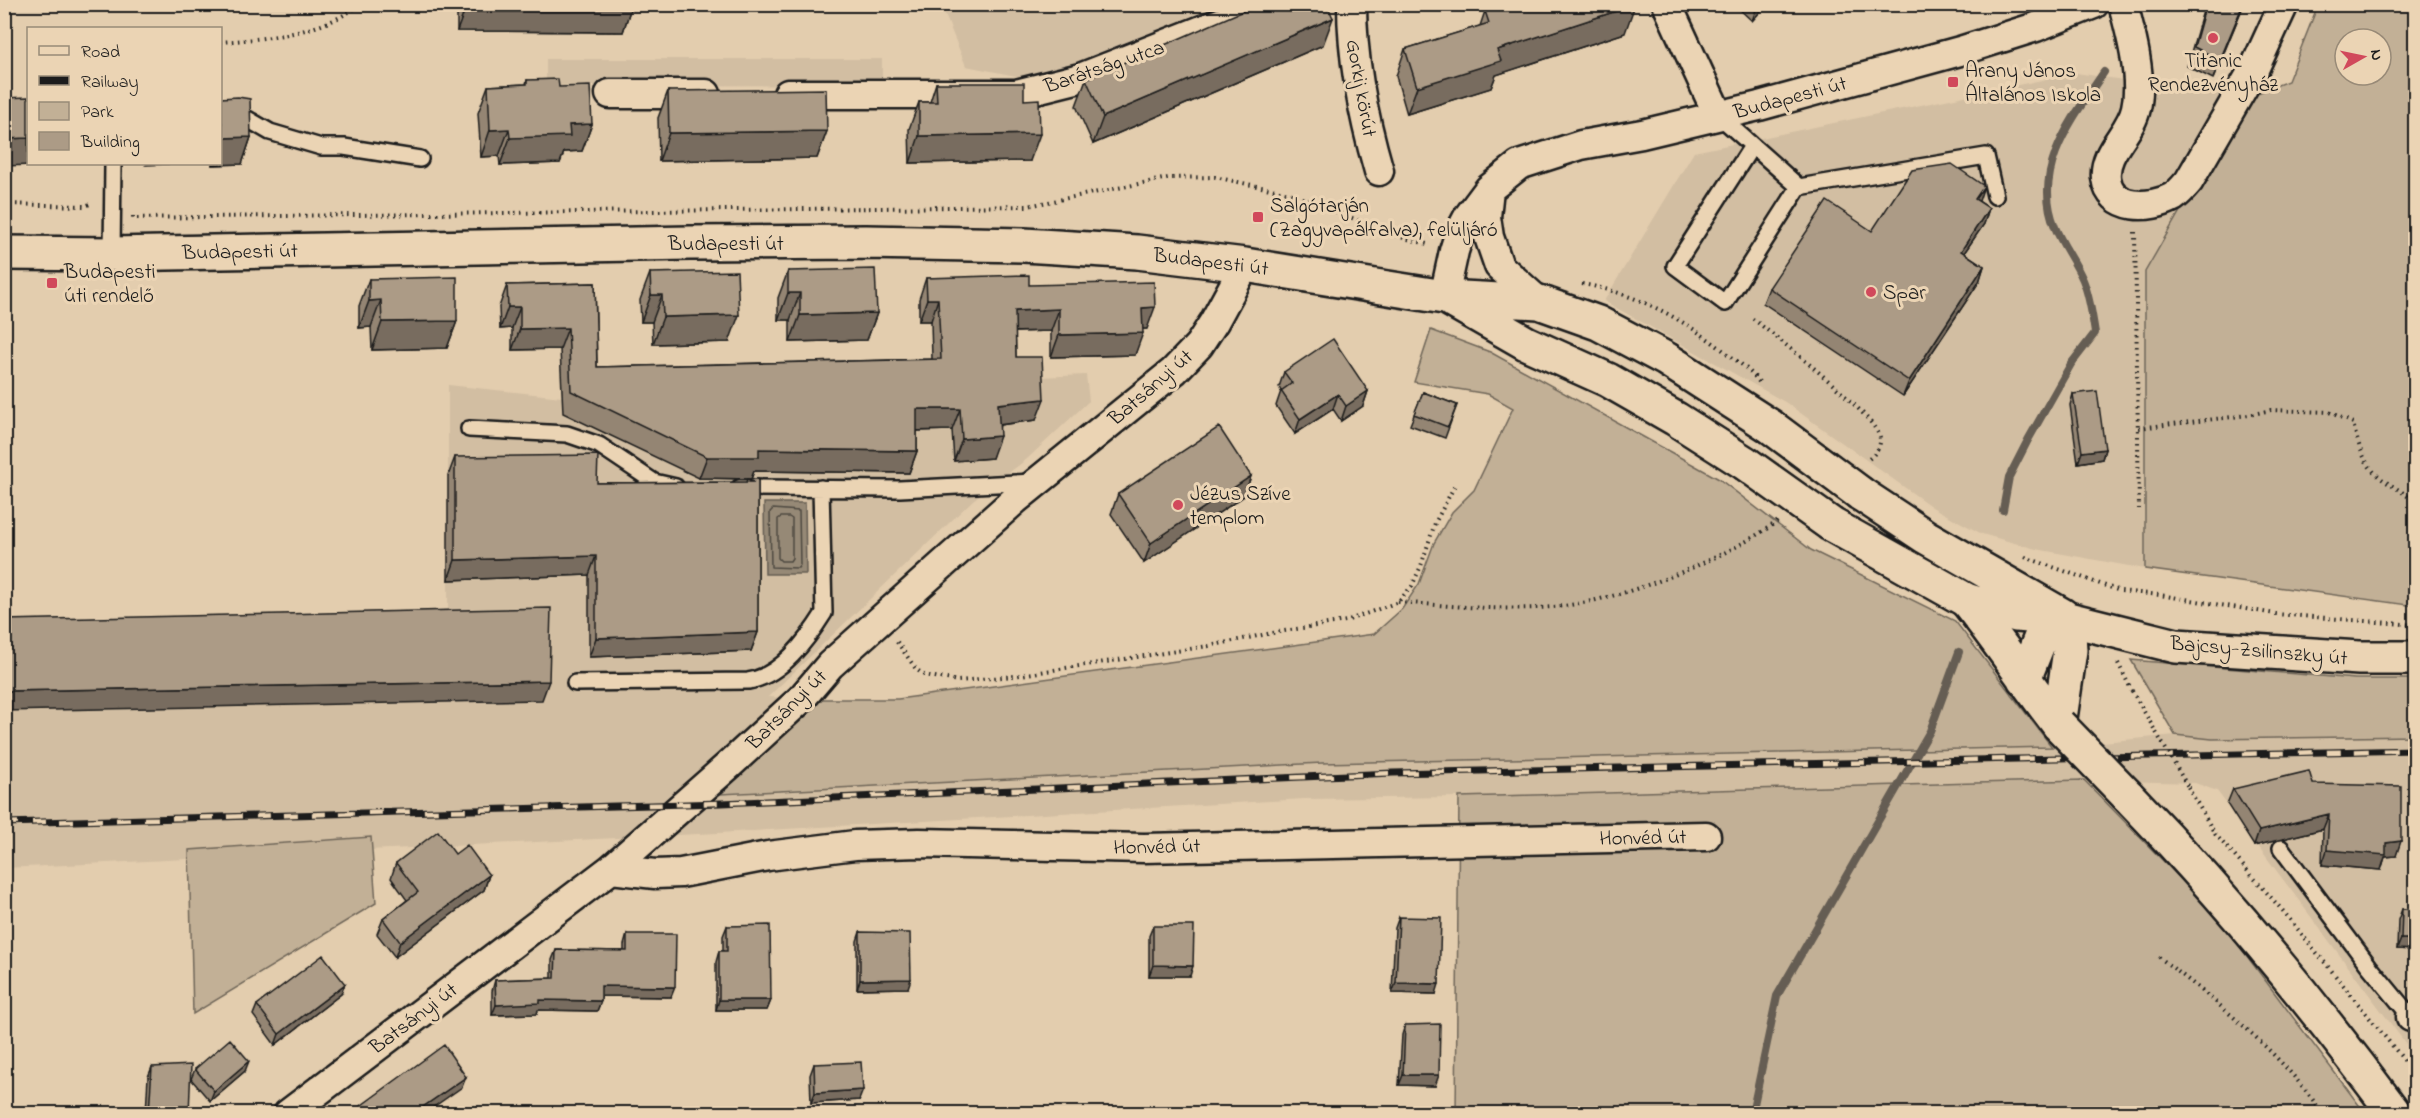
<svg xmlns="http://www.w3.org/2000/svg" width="2420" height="1118" font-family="'Indie Flower',sans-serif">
	<rect width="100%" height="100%" fill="#e3cdae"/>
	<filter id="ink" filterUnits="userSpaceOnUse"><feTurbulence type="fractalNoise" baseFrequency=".0167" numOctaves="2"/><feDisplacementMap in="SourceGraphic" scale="12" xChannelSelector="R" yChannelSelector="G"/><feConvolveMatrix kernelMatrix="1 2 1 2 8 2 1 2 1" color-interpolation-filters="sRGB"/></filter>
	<g filter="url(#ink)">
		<path fill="#d2bea2" d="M1194 5 1198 13 1092 58 1021 77 966 66 941 5Z
			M546 59H882V85L546 86Z
			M2076 73 2245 98 2145 272V569L2036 549 1982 534 1932 507 1785 402 1604 301 1694 152Z
			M1086 375 1089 401 1027 459 973 500 768 697 819 699 722 794 1322 763 2052 747 2175 735 2212 739 2415 736V1056L2217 791 2195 783 2084 780 1459 797 1304 799 718 833 5 868V711L542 700 448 630V385L562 397Z"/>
		<path fill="#c2b096" stroke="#6f6659" stroke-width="1.5" fill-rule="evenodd" d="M2318 5H2415V606L2145 569V272L2245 98 2288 81ZM2345 39H2381V75H2345Z
			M1431 330 1490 352 1719 479 1811 550 1955 621 2052 747 1322 763 721 794 819 699H898L1374 634 1402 609 1419 584 1434 543 1452 512 1474 490 1513 408 1488 394 1414 382Z
			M2131 660 2355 679H2415V736L2212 739 2175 735Z
			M2084 780 2216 915 2365 1113 1456 1114 1459 797Z
			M371 837 376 903 193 1014 189 850Z"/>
		<path fill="#968976" stroke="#655d52" stroke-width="1.5" d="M764 503H805L806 574H765Z"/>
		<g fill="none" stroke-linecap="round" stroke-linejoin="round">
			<path stroke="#4d4840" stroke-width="1.5" d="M773 509 799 511 800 565 798 568 771 567 770 512Z
				M781 517H789L792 519V558L790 561H781L778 558V519Z"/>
			<path stroke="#655d52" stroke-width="8" d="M2003 510 2009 477 2028 440 2071 364 2095 333C2092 315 2090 297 2083 280 2075 261 2062 245 2055 227 2031 169 2073 118 2104 72
				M1752 1114 1777 996 1930 731 1959 652"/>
			<defs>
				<path id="service" d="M220 113 244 117 270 132 321 147H344L420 159
					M1718 115 1799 187 1986 156 1995 196
					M1752 146 1675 266 1725 303 1799 187
					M112 254 113 164
					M469 429 567 434 599 445 654 482 676 487
					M739 488 900 489 1033 482
					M575 683 748 681C781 676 807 640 824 613L821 488
					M2281 848 2369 966 2411 1017"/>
				<path id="minor" d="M1352 4C1352 62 1363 116 1379 171
					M1667 4 1718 115
					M2123 4C2131 34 2143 78 2136 108 2131 133 2103 151 2106 178 2110 211 2151 209 2173 197 2180 192 2184 187 2189 181L2255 67 2284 4
					M610 94H706
					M788 94H1016L1080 78 1268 4
					M1489 189 1486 217 1489 237 1499 266 1539 302
					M1444 297 1454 251 1460 232 1468 217 1489 189 1519 165 1581 145 1642 134 1759 106 1960 51 2036 27 2094 4
					M611 869 655 874 681 873 768 856 855 845 919 843 1144 848 1706 836
					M2411 1017 2416 1018
					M288 1114 611 869 729 765 801 699 830 665 1015 500 1174 371 1199 345 1214 322 1245 265"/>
				<path id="secondary" d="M1966 600C1999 641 2027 684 2059 725
					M2024 679 2040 639 2048 626 2068 619 2070 650 2059 725
					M2127 795C2224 895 2312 1002 2395 1114"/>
				<path id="primary" d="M4 253 112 254 690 243 866 242 1024 245 1137 252 1245 265 1444 297 1539 302 1598 323 1666 359 1770 426
					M1451 300 1526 343 1608 380 1676 419 1745 463
					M1861 494 1926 537 2062 615
					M1832 525 1966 600 2016 615 2068 619 2176 646 2359 658H2416"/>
			</defs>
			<use href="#service" stroke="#1c1c1c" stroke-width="20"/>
			<use href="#minor" stroke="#1c1c1c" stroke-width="33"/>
			<use href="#secondary" stroke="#1c1c1c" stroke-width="38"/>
			<use href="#primary" stroke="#1c1c1c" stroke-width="38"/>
			<path stroke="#1c1c1c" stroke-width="4" stroke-dasharray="1.5 4.5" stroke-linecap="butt" d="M220 42C265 39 325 33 360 4
				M4 204 85 206 93 203
				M133 216V218L1028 206 1168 178 1215 177 1289 193 1400 237 1427 244
				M2135 232 2139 509
				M1582 284C1635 293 1682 318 1724 351 1737 361 1749 369 1759 382
				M1753 319C1775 336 1878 416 1880 439 1881 449 1873 456 1866 461
				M2139 428 2249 415 2271 410 2329 412 2353 423C2357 440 2362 459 2374 472 2386 485 2406 490 2416 506
				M2025 557 2120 591 2160 595 2276 614 2416 625
				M1398 602C1450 606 1501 611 1553 607 1619 602 1724 560 1778 521
				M897 642 916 669 924 675 958 681 1014 676 1209 646 1272 633 1346 621 1398 602 1412 586 1421 566 1435 523 1455 485
				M2118 663 2132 691
				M2188 787 2215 834 2283 911 2416 1075
				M2159 957C2218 1003 2280 1051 2323 1114"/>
			<use href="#service" stroke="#ebd4b4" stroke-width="15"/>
			<use href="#minor" stroke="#ebd4b4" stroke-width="28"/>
			<use href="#secondary" stroke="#ebd4b4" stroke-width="33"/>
			<use href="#primary" stroke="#ebd4b4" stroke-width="33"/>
			<defs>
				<path id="rail" d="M4 823 722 803 1393 773 2416 750"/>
			</defs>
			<use href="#rail" stroke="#1c1c1c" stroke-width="7"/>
			<use href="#rail" stroke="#ebd4b4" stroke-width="4.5" stroke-dasharray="14" stroke-linecap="butt"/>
			<defs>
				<path id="secondary-bridge" d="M2059 725 2127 795"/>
				<path id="primary-bridge" d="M1770 426 1861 494
					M1745 463 1832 525"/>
			</defs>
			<use href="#secondary-bridge" stroke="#1c1c1c" stroke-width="38" stroke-linecap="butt"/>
			<use href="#primary-bridge" stroke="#1c1c1c" stroke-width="38" stroke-linecap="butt"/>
			<path stroke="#1c1c1c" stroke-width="4" stroke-dasharray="1.5 4.5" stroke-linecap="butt" d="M2132 691 2188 787"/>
			<use href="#secondary-bridge" stroke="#ebd4b4" stroke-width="33"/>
			<use href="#primary-bridge" stroke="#ebd4b4" stroke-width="33"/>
		</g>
		<path fill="#948573" stroke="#1c1c1c" stroke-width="1.5" d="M457 4H632L623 32 457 31Z
			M1734 4H1767L1752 21Z
			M2205 4H2244L2213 79 2187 66Z
			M1485 11 1625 33 1496 75 1491 88 1407 114 1396 76 1405 49 1480 26Z
			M1323 45 1093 144 1076 106 1086 79Z
			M527 80 559 87 592 124 582 151 564 152 560 163 500 165 499 156 481 157 478 113 488 86 526 84Z
			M936 83 1024 100 1030 161 910 163 909 129 919 102H930Z
			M668 91 827 131 817 158 659 161 658 118Z
			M220 98 251 137 242 164 212 165V164H220Z
			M1978 201 1989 208 1984 224 1964 253 1984 266 1979 282 1903 396 1763 303 1769 288Z
			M788 271 877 313 867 340 790 342V320H778V298Z
			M650 273 729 342 653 344 652 322H641L640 300Z
			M926 278 1029 285 1147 329H1142L1135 355 1051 357V331L1015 332 1016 357 1036 420 1000 425 992 458 954 461 952 430 917 431V451L909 473 754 471 751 479H758V632L751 651 589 657V575L448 580V476L455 457 597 483 746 482 747 479 699 478 563 413 560 349 512 350V328L500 329 499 307 507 285 595 283 597 367 932 359 931 321H919V299Z
			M369 279 457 321 447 348 372 350 371 327 359 328V306Z
			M1284 372 1368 391 1363 406 1341 421 1333 409 1295 434 1276 406 1281 391 1279 387Z
			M1423 392 1457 405 1445 438 1410 425Z
			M2073 394 2105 449 2102 459 2078 463 2070 405Z
			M1251 476 1244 496 1144 563 1111 514 1118 494Z
			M2313 784 2396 856 2385 857 2381 870 2322 865 2323 829 2254 846 2227 804 2233 789Z
			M455 854 489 875 484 890 395 957 377 934 383 919 407 900 391 878 396 863Z
			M2402 909 2415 910V950L2397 949 2398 920Z
			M1399 917 1436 994 1392 993 1395 928Z
			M727 926 771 1000 767 1010H716V962L719 951H723V936Z
			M1153 926 1190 976H1149V936Z
			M860 932 908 988 857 989V941Z
			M627 934 671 997 601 996V1001L597 1011 538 1010 537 1014 492 1015V991L495 980 552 978V960L556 950 624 951V945Z
			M341 994 275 1045 253 1015 257 1005Z
			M1405 1025 1435 1086 1399 1085 1402 1035Z
			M814 1064 859 1100 811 1103 810 1075Z
			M152 1067 189 1113H146L148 1077Z
			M195 1069 245 1071 210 1101 191 1079Z"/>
		<path fill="#786c5e" stroke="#1c1c1c" stroke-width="1.5" d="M467 4H632L623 32 457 31Z
			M689 4H839L838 7 688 8Z
			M1758 4H1767L1752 21Z
			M2243 4H2244L2213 79 2220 60Z
			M1635 5 1625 33 1496 75 1491 88 1407 114 1417 87 1497 50Z
			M1333 18 1323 45 1093 144 1103 117Z
			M592 124 582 151 564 152 560 163 500 165 510 138 569 125Z
			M509 129 499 156 481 157 490 130Z
			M827 131 817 158 659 161 669 133Z
			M1040 134 1030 161 910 163 919 136Z
			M251 137 242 164 212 165V164H220V141L222 138Z
			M28 138V164H62L4 166V139Z
			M147 164H169L146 165Z
			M1984 186 1979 201 1970 214 1975 199Z
			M1989 208 1984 224 1955 266 1961 251Z
			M1984 266 1979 282 1903 396 1909 381Z
			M788 293H800L790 320H778Z
			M651 295H662L652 322H641Z
			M927 299H938L931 321H919Z
			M381 300 371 327 359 328 369 301Z
			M508 307H520L512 328 500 329Z
			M1155 307 1147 329H1134L1142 308Z
			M1059 309 1051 331 1007 332 1015 311Z
			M877 313 867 340 790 342 800 315Z
			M739 315 729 342 653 344 663 317Z
			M457 321 447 348 372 350 382 322Z
			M568 328 560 349 512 350 520 329Z
			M1143 333 1135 355 1051 357 1059 335Z
			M1368 391 1363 406 1341 421 1346 406Z
			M1338 394 1333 409 1295 434 1300 419Z
			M1044 399 1036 420 990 426 998 404Z
			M917 409H960L952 430 909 431Z
			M1000 436 992 458 954 461 962 439Z
			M759 449 917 451 909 473 754 471 751 479 699 478 707 457Z
			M2105 449 2102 459 2078 463 2082 452Z
			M1251 476 1244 496 1144 563 1151 543Z
			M596 556 589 575 448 580 455 560Z
			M758 632 751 651 589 657 596 638Z
			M549 681 542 700 4 711V691Z
			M2329 814 2323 829 2254 846 2259 831Z
			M2401 841 2396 856 2385 857 2381 870 2322 865 2327 850Z
			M489 875 484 890 395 957 400 942Z
			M2401 939H2415V950L2397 949Z
			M1153 965 1193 966 1190 976H1149Z
			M911 979 908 988 857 989 860 980Z
			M1396 983 1439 984 1436 994 1392 993Z
			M345 984 341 994 275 1045 279 1034Z
			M601 986 675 987 671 997 598 996Z
			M540 1000 601 1001 597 1011 538 1010 537 1014 492 1015 496 1005Z
			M719 1000H771L767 1010H716Z
			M249 1061 245 1071 210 1101 214 1091Z
			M1403 1075H1439L1435 1086 1399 1085Z
			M466 1077 462 1087 425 1113H414Z
			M863 1090 859 1100 811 1103 815 1093Z"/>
		<path fill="#ac9b86" stroke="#1c1c1c" stroke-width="1.5" d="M1259 4H1327L1333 18 1103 117 1086 79Z
			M1506 4H1635V5L1497 50 1501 61 1417 87 1405 49 1489 23 1485 11Z
			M2206 4H2243L2220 60 2194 47Z
			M558 79 559 87 590 86 592 124 569 125 570 136 510 138 509 129 490 130 488 86 527 84V80Z
			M936 83H1024V100L1039 99 1040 134 919 136V102H937Z
			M826 89 827 131 669 133 668 91Z
			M28 97V138L4 139V98Z
			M238 97 250 99 251 137 222 138V123H220V98Z
			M1952 164 1984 186 1975 199 1989 208 1961 251 1984 266 1909 381 1769 288 1827 201 1872 231 1912 170Z
			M875 269 877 313 800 315V293H788V271Z
			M737 271 739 315 663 317 662 295H651L650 273Z
			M1029 275V285L1154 282 1155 307 1142 308 1143 333 1059 335V309L1015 311 1016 357H1042L1044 399 998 404 1000 436 962 439 960 409H917V451L759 449V457H707L571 391 568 328 520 329V307H508L507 285 595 283 597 367 941 359 938 299H927L926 278Z
			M457 277V321L382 322 381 300 369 301V279Z
			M1333 339 1368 391 1346 406 1338 394 1300 419 1281 391 1292 383 1284 372Z
			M2097 391 2105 449 2082 452 2073 394Z
			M1423 392 1457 405 1448 427 1414 414Z
			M1219 427 1251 476 1151 543 1118 494Z
			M598 455 597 483 754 482 747 479H758V632L596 638V556L455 560V457Z
			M551 608 549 681 4 691V620Z
			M2309 771 2313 784 2401 786V841L2386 843V855L2327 850 2329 814 2259 831 2233 789Z
			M438 831 455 854 467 845 489 875 400 942 383 919 418 892 396 863Z
			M2402 909 2415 910V939H2401Z
			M1399 917 1441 918 1439 984 1396 983Z
			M770 925 771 1000H719V951H727V926Z
			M1153 926H1194L1193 966 1153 965Z
			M860 932 910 933 911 979 860 980Z
			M627 934H676L675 987 601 986V1001L540 1000V1003L496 1005 495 980 555 978 556 950 627 951Z
			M323 955 345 984 279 1034 257 1005Z
			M1440 1024 1439 1075H1403L1405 1025Z
			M230 1039 249 1061 214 1091 195 1069Z
			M444 1045 466 1077 414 1113H351Z
			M861 1062 863 1090 815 1093 814 1064Z
			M191 1065 189 1113H149L152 1067Z"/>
	</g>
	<g fill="#d1495b" stroke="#ebd4b4" stroke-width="2">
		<circle cx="2213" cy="38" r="6"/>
		<rect x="1947" y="76" width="12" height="12" rx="3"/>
		<rect x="1252" y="211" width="12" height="12" rx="3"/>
		<rect x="46" y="277" width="12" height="12" rx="3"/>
		<circle cx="1871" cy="292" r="6"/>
		<circle cx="1178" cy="505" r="6"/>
	</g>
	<g text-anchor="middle" stroke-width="6" stroke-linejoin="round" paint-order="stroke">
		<g font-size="21" fill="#1c1c1c" stroke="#ebd4b4" text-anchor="start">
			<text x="2213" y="67" text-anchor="middle">Titanic<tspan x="2213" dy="24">Rendezvényház</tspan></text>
			<text x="1965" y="77">Arany János<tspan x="1965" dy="24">Általános Iskola</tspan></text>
			<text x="1270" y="212">Salgótarján<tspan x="1270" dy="24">(Zagyvapálfalva), felüljáró</tspan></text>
			<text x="64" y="278">Budapesti<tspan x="64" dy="24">úti rendelő</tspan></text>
			<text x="1883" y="299">Spar</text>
			<text x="1190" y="500">Jézus Szíve<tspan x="1190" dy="24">templom</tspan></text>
		</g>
		<g font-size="21" fill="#1c1c1c" stroke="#ebd4b4">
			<text transform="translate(1104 66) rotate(-19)" y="7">Barátság utca</text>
			<text transform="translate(1362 88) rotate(80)" y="7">Gorkij körút</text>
			<text transform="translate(1790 97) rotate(-15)" y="7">Budapesti út</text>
			<text x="726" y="250">Budapesti út</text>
			<text transform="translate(240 251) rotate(-1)" y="7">Budapesti út</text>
			<text transform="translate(1211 261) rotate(7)" y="7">Budapesti út</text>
			<text transform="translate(1150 387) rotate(-41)" y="7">Batsányi út</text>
			<text transform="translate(2259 650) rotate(5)" y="7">Bajcsy-Zsilinszky út</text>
			<text transform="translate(786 709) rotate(-45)" y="7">Batsányi út</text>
			<text transform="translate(1643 837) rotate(-1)" y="7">Honvéd út</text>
			<text transform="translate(1157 846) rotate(-1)" y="7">Honvéd út</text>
			<text transform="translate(413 1018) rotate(-37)" y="7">Batsányi út</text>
		</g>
	</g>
	<rect width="2420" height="1118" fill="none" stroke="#ebd4b4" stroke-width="24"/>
	<rect x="12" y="12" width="2396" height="1094" fill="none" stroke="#1c1c1c" stroke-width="2" filter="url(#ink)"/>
	<rect x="27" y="27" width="195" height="138" fill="#ebd4b4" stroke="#988a77" stroke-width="1.5"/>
	<rect x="39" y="46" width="30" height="9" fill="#ebd4b4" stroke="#988a77" stroke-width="1.5"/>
	<text x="81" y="57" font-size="18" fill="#1c1c1c">Road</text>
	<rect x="39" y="76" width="30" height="9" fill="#1c1c1c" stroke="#988a77" stroke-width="1.5"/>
	<text x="81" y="87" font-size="18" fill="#1c1c1c">Railway</text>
	<rect x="39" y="102" width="30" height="18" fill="#c2b096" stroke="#988a77" stroke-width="1.5"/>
	<text x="81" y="117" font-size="18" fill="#1c1c1c">Park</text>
	<rect x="39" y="132" width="30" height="18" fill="#ac9b86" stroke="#988a77" stroke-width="1.5"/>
	<text x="81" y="147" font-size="18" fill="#1c1c1c">Building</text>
	<g transform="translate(2363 57) rotate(81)"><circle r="28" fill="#ebd4b4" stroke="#988a77" stroke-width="1.5"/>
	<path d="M0-4.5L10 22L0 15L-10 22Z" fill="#d1495b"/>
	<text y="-9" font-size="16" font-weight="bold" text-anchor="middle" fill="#1c1c1c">N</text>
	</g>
</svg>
